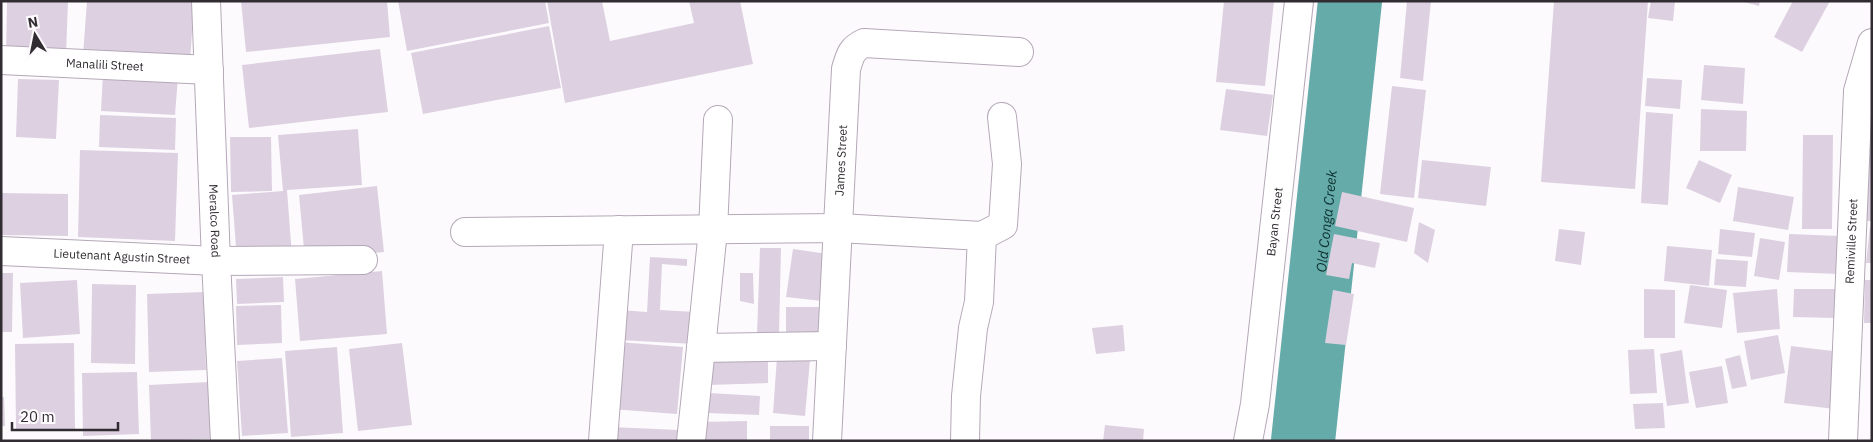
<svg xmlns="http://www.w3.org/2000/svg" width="1873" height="442" font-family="'IBM Plex Sans',sans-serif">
	<rect width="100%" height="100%" fill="#fdfafd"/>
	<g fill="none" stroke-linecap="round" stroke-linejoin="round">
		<path stroke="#65aba9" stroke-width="64" id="s1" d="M1303 441 1350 1"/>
	</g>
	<path fill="#ddd1e1" d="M7 1H68L66 55 6 53Z
		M87 1H194L190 63 83 55Z
		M241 1H387L390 37 246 52Z
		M398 1H545L549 23 407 51Z
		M547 1H602L610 41 694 23 689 1H740L753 64 565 103Z
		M1224 1H1274L1265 86 1216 82Z
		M1407 1H1431L1423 81 1400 78Z
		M1554 1H1648L1635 189 1541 182Z
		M1651 1H1675L1673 21 1648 18Z
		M1740 1H1760L1759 6Z
		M1793 1H1830L1802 52 1774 37Z
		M549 26 561 88 423 114 411 53Z
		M380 49 388 112 249 128 242 65Z
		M1704 65 1745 68 1743 104 1701 100Z
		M103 73 178 77 175 115 101 111Z
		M1647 78 1682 80 1680 109 1645 106Z
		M18 79 59 80 56 139 16 137Z
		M1392 86 1426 90 1414 198 1380 194Z
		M1226 89 1273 95 1267 136 1220 130Z
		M1701 109 1747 111 1746 151H1700Z
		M1646 112 1673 114 1668 205 1641 203Z
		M100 115 176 118 175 150 99 147Z
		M358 129 362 185 287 190 292 256 237 260 232 195 283 191 278 135Z
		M1803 135H1833L1832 229H1802Z
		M230 137H271L272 191 231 192Z
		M1857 142 1872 143V221H1855Z
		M80 150 178 153 175 241 78 237Z
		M1422 160 1491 167 1486 206 1418 198Z
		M1699 160 1732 175 1720 203 1686 188Z
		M377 186 384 252 305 260 299 195Z
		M1738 187 1794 197 1788 230 1733 221Z
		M1342 192 1414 208 1407 242 1335 226Z
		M1 193 68 194V236L1 235Z
		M1419 222 1435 230 1428 263 1414 253Z
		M1870 227 1872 228V263H1866Z
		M1559 229 1585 232 1581 265 1555 261Z
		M1720 229 1755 233 1752 257 1718 254Z
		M1334 234 1380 243 1375 268 1352 263 1349 279 1326 275Z
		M1789 234 1840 236 1838 274 1787 272Z
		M1760 238 1785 242 1779 280 1754 276Z
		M1667 246 1712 250 1709 286 1664 281Z
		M760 248H781L779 335H757Z
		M793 249 828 254 822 301 786 297Z
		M650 257 687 259V266L662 264 660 310 696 312 694 344 619 340 620 310 647 312Z
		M1716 259 1748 261 1746 287 1714 285Z
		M382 271 387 334 300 341 295 279Z
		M1 273H13L12 332H1Z
		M740 273H753L754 304 740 301Z
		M283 277 284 302 237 304 236 279Z
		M77 280 80 334 23 338 20 283Z
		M1865 280H1872V323H1864Z
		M92 284 136 285 135 364 91 363Z
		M1690 285 1727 290 1722 328 1684 323Z
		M1644 289 1675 290V338H1644Z
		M1777 289 1780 329 1737 333 1733 293Z
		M1794 289H1837L1835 318 1793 317Z
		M1333 290 1354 294 1346 345 1325 343Z
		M204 292 206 370 149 372 147 294Z
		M281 305 282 343 237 345 236 306Z
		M786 307H828V338H786Z
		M1123 325 1125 351 1096 354 1092 328Z
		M1778 335 1785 373 1751 380 1744 341Z
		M617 342 683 347 677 414 611 409Z
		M74 343 75 429 16 430 15 344Z
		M402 343 412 425 358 431 349 349Z
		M1791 346 1841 352 1835 409 1784 403Z
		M337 347 343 433 291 437 285 351Z
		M1654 349 1657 393 1630 394 1628 350Z
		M1682 350 1689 403 1667 406 1660 354Z
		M1740 355 1747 386 1732 389 1725 359Z
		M768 357V383L708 385 707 359Z
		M777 357 810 360 805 416 773 413Z
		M282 358 288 433 242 436 237 361Z
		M1722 366 1728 403 1696 408 1689 372Z
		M137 372 139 434 83 436 82 373Z
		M209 382 212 439 151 441 149 385Z
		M709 393 760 396 759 415 708 413Z
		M1 397H4L5 426H1Z
		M1663 403 1665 428 1635 429 1633 404Z
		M747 421V441H699L698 422Z
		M1105 425 1144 429 1143 441H1103Z
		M770 426H809V441H770Z
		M611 427 679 430V441H611Z"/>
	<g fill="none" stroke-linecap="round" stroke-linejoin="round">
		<defs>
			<g id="minor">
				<path id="s2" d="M206 1 216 261 225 441"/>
				<path id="s3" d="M1 60 209 70"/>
				<path d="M718 120 713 230 701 348 832 346"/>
				<path d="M465 232 839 228 982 236 1003 225 1007 164 1002 117"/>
				<path id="s4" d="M1 251 216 261 363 260"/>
				<path d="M603 441 619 230"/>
				<path d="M691 441 701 348"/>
				<path id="s5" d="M827 441 846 69C850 56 851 49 864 43L1019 52"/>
				<path d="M965 441 966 396 973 328 979 302 982 236"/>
				<path id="s6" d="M1248 441 1255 404 1299 1"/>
				<path id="s7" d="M1843 441 1858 91 1872 43"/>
			</g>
		</defs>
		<use href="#minor" stroke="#b4a8b7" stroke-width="30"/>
		<use href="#minor" stroke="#fff" stroke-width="28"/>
	</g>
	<g text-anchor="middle" stroke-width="4" stroke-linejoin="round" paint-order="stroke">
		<g font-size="12" fill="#312c32" stroke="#fdfafd">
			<text dy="4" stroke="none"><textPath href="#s3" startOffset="104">Manalili Street</textPath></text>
			<text dy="4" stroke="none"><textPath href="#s5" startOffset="281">James Street</textPath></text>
			<text dy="4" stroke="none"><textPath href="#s2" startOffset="220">Meralco Road</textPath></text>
			<text dy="4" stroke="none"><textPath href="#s6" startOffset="221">Bayan Street</textPath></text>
			<text dy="4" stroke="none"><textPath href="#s7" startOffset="200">Remiville Street</textPath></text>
			<text dy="4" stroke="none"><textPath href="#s4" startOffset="121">Lieutenant Agustin Street</textPath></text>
		</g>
		<g font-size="14" font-style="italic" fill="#0c302f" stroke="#fdfafd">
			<text dy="5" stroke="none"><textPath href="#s1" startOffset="221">Old Conga Creek</textPath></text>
		</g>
	</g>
	<rect width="1873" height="442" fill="none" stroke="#312c32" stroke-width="5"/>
	<g transform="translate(35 35) rotate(350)" stroke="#fdfafd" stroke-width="4" paint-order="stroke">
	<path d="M0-4L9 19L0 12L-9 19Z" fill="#312c32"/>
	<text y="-8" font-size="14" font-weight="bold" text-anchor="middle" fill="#312c32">N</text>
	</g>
	<path d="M12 422v8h106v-8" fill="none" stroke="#312c32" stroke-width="2.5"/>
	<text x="20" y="422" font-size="15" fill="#312c32" stroke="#fdfafd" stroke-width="4" paint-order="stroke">20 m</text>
</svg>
